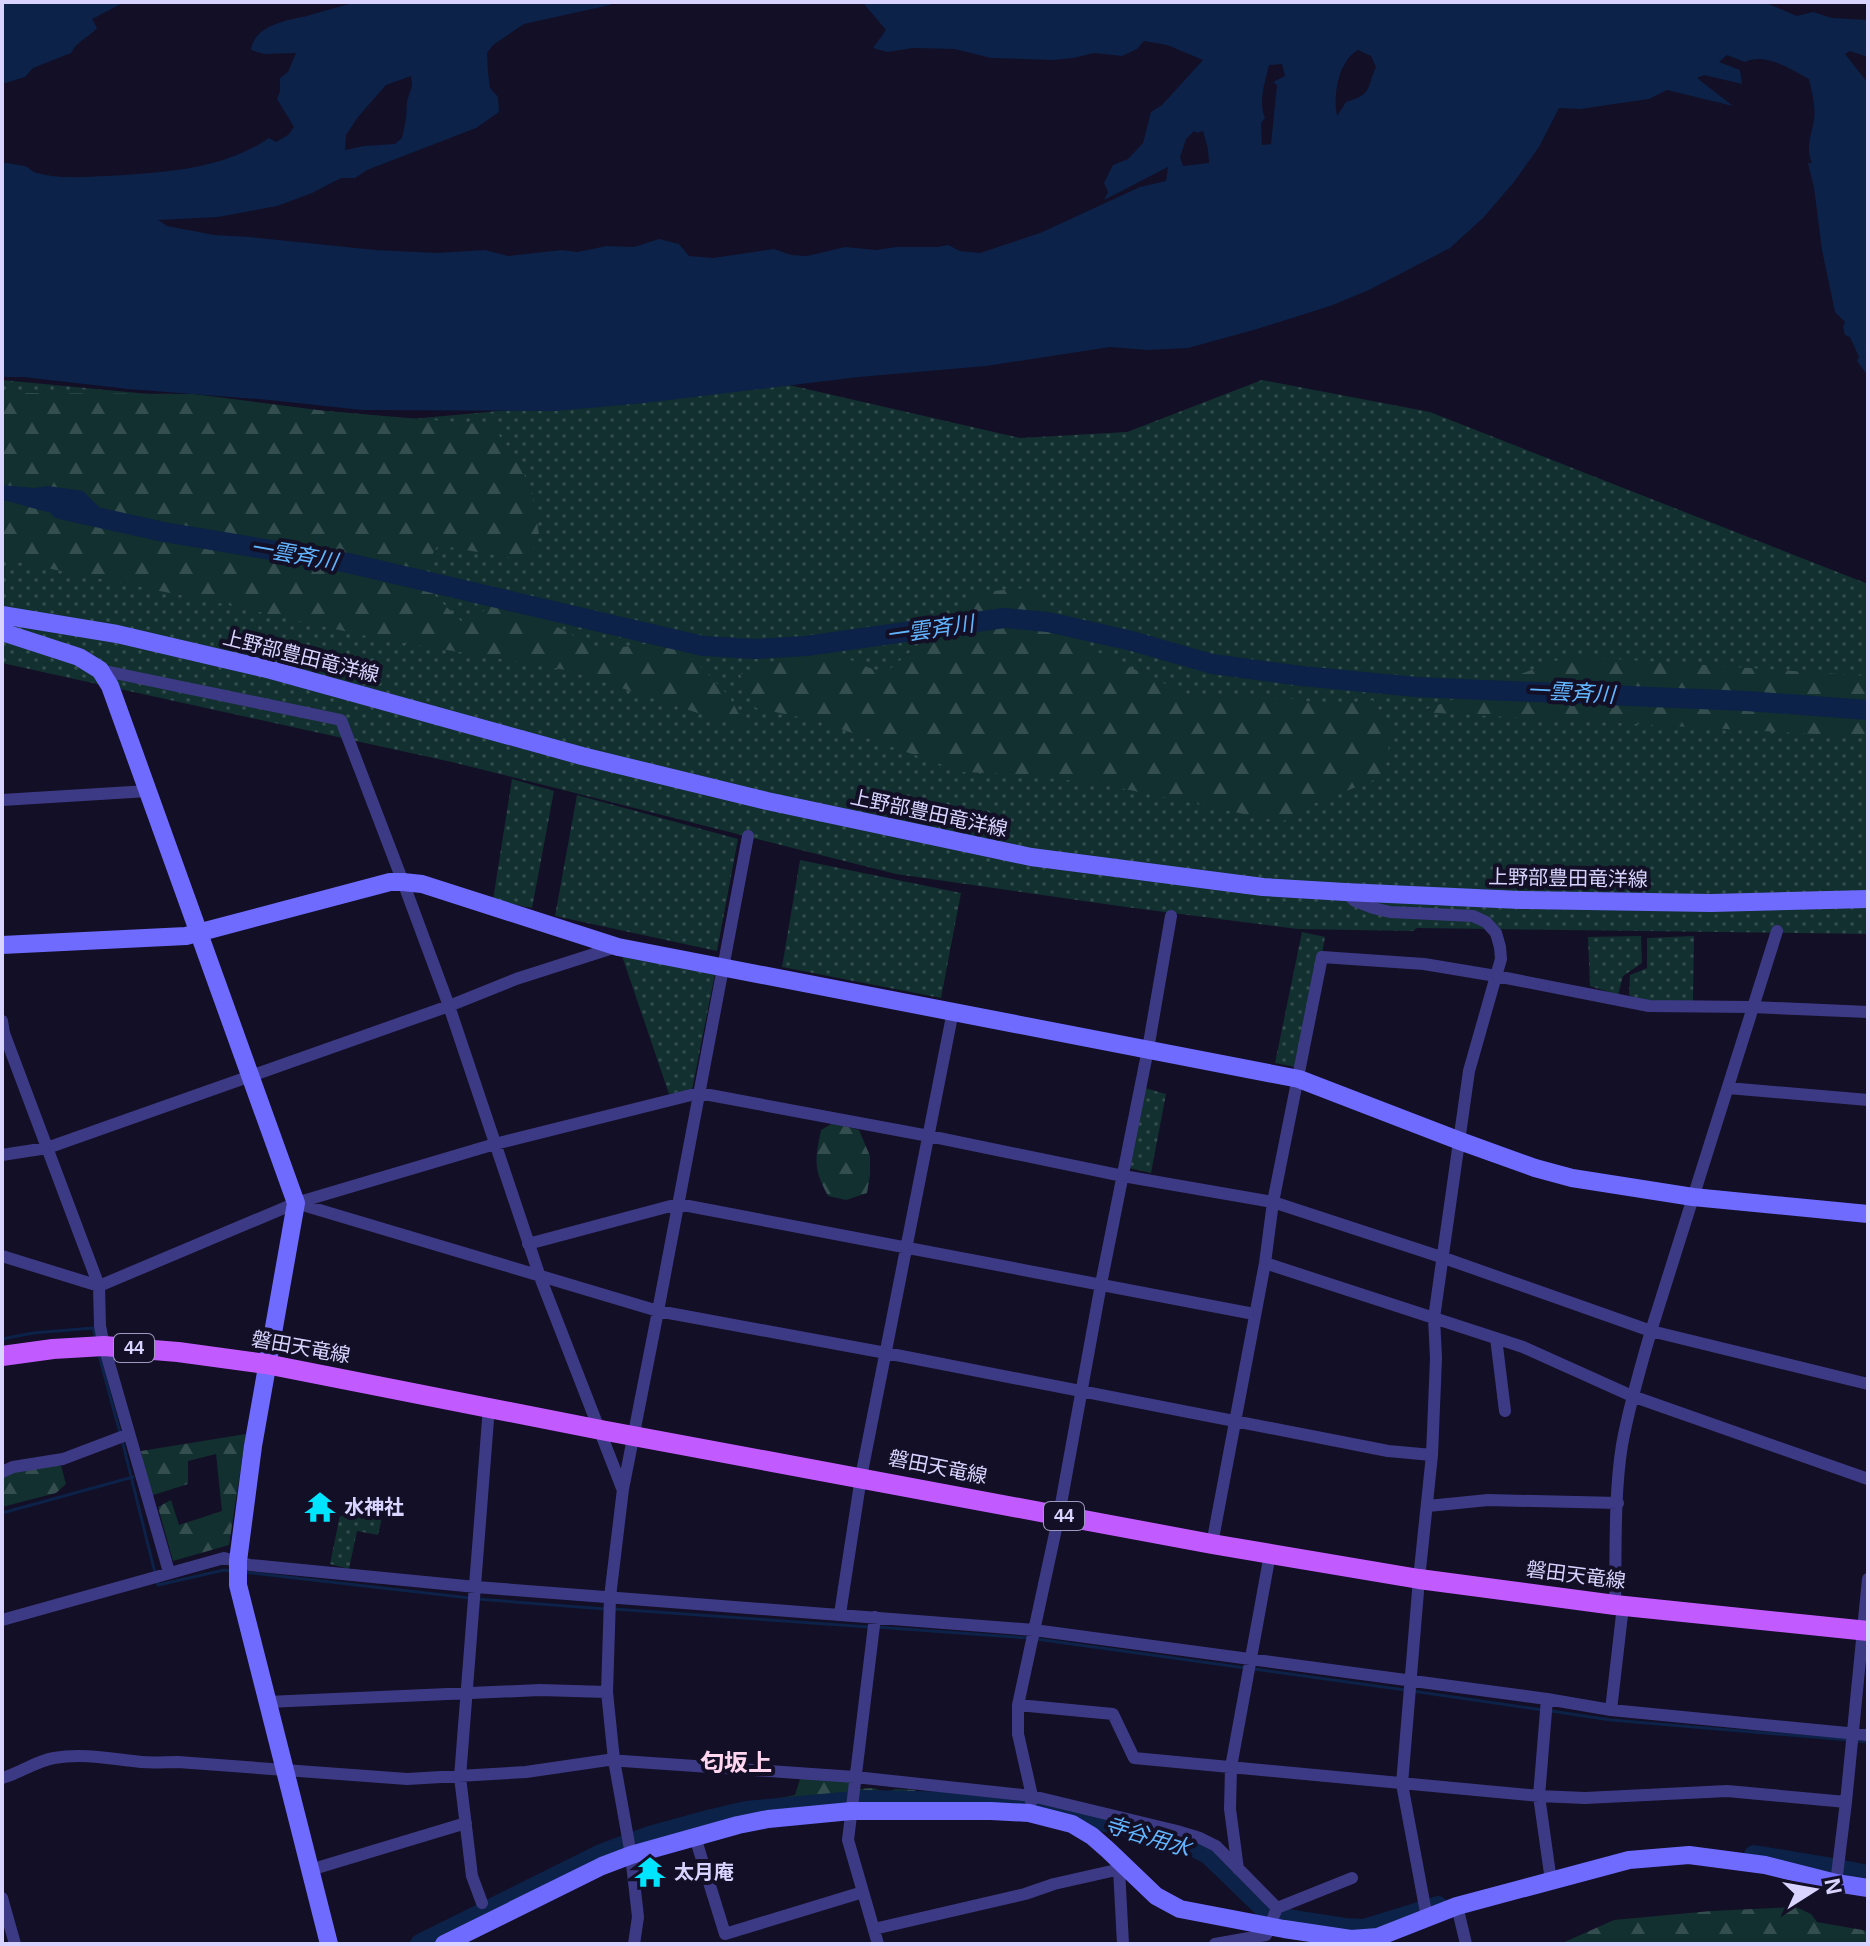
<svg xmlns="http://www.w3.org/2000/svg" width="1870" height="1946" font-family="Helvetica,'Noto Sans JP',sans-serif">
	<defs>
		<pattern id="grass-dots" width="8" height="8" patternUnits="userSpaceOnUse" patternTransform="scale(2)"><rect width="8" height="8" fill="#12302f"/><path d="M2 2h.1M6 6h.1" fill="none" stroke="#344d4e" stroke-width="1.8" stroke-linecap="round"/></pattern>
		<pattern id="forest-firs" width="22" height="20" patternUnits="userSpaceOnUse" patternTransform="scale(2)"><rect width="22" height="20" fill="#12302f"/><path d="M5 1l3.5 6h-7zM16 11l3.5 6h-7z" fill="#344d4e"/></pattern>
	</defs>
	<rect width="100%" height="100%" fill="#130f26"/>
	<path fill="url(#grass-dots)" d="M2 380 411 419 789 385 1020 438 1127 432 1262 380 1430 412 1868 584V934L1417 928 1413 931 1298 929 1126 907 896 874 456 763 2 663Z
		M512 779 554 791 532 908 493 900Z
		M577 795 738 839 717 951 555 916Z
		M800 860 961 893 941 998 782 967Z
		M1302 932 1325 937 1301 1068 1275 1063Z
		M1641 936 1642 963 1623 976 1618 995 1590 986 1588 937Z
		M1694 936 1693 1002 1656 1007 1629 995 1630 975 1647 968V938Z
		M622 956 715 974 692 1090 669 1094Z
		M1145 1088 1166 1094 1151 1173 1129 1168Z
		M341 1510 383 1513 378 1535 357 1531 349 1569 330 1564Z"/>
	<path fill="url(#forest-firs)" d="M2 393 194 394 325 411 492 425 521 467 532 492 539 534 529 561 438 545 418 579 463 623 504 599 601 650 675 640 729 696 747 729 566 670 375 638 224 604 2 559Z
		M1028 588 1087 647 1189 695 1296 699 1332 706 1372 700 1392 727 1384 776 1303 808 1282 822 1101 784 1014 774 963 772 818 721 756 708 740 674 815 645 884 674 981 592Z
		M1569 656 1868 676V737L1419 712Z
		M833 1123 859 1130 870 1156V1175L867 1193 846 1200 828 1196C813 1168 815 1160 821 1130Z
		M246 1434 229 1545 173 1561 158 1507 171 1500 179 1525 222 1511 216 1454 188 1461V1484L147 1497 141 1451Z
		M50 1464 61 1466 66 1484 56 1493 2 1507V1472Z
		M801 1776 855 1780 858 1789 874 1788 885 1792 896 1789 914 1790 925 1795 945 1797 970 1794 973 1801 857 1806 701 1827 697 1814 795 1795Z
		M1796 1907 1811 1914 1817 1922 1868 1931V1944H1560L1614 1920 1711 1911Z"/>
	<path fill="#0c2248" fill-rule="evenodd" d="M2 2H125L92 19 97 28C88 38 77 41 71 53L33 68 25 77 2 84Z
		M357 2H613L610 5 524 24 493 45 487 53 488 72 490 88 498 97 499 112 476 128 367 170 355 178H341L312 193 277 206 218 217 158 220 167 226 214 235 250 237 375 250 437 253 485 250 508 256 562 250 577 252 607 246 634 247 659 239 679 244 689 256 713 258 774 249 791 255 807 256 845 247 876 250 896 247H938L948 245 960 251 980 253 1040 233 1140 187 1166 181 1168 167 1104 200 1108 192 1104 183 1113 165 1128 159 1143 143 1151 112 1162 105 1203 60 1167 45 1144 41 1137 49 1122 56 1094 53 1073 58 1053 60 991 58 955 49 913 48 887 52 873 48 886 30 864 4H884L886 2H1764L1797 16 1813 12 1832 18 1868 20V57L1850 51 1845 54 1868 83V376L1857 361 1859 357 1850 337 1845 335 1843 327 1845 322 1835 312 1822 250 1814 188 1808 163H1812C1806 150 1810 138 1813 125 1817 110 1812 93 1809 79 1792 70 1765 52 1745 62L1727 55 1719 62 1740 70 1742 84 1704 75 1697 78 1733 106 1667 90 1649 99 1580 109 1559 108 1539 147 1514 182 1483 218 1450 248 1369 290 1330 306 1257 329 1188 348 1148 350 1110 347 986 366 859 377 644 403 556 411 362 410 269 400 128 389 23 377H2V162C10 164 19 164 27 167 32 170 32 172 37 173 57 179 86 177 106 176 160 173 223 170 269 138L276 142 288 135 294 127 277 99 280 91V78L288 72 296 53 264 54 251 50C254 25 288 20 307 16 324 11 340 6 357 2ZM1358 50 1371 56 1376 67C1366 89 1373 94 1346 102L1337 116C1333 96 1338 61 1358 50ZM1282 64 1285 76 1273 82 1277 85 1271 144 1262 145 1261 123 1265 118C1258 102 1265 82 1269 65ZM411 76 412 86 407 101 406 119 402 138 395 144 364 146 345 150 346 135 358 117 386 85ZM1194 131 1197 133 1203 131 1208 149 1209 163 1183 166 1180 157 1186 139Z
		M2 485 34 488 48 486 83 491 100 508C76 527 29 505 2 500Z"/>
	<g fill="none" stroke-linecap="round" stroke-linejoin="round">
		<path stroke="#0c2248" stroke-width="3" d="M2 1339 33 1333 93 1328 96 1340
			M99 1355 120 1433
			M122 1440 155 1573
			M2 1513 133 1477
			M243 1572 470 1598
			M157 1580 158 1585 224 1570 231 1571
			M477 1599 605 1609
			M613 1609 869 1627
			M876 1627 1028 1638
			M1036 1639 1246 1668
			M1254 1669 1405 1690
			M1412 1691 1543 1710
			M1551 1711 1611 1720 1850 1740
			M1857 1741 1868 1742"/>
		<path stroke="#0c2248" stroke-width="20" d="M60 509 164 532 348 563 703 646 755 649 806 646 1004 618 1048 622 1132 641 1212 664 1302 676 1416 687 1747 701 1868 710
			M1754 1855 1833 1868 1868 1875
			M420 1944 601 1854 650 1836 708 1820 746 1811 865 1800 1015 1803 1124 1826 1167 1838 1188 1844 1208 1854 1269 1913 1293 1920 1345 1928 1364 1929 1438 1906"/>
		<path stroke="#3d3a85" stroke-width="12" d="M100 670 341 720 403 882 449 1006 540 1277 622 1488
			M2 800 148 791
			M1345 892 1355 901 1373 908 1390 912 1473 916 1486 922 1496 933 1500 947 1501 959 1496 976 1469 1071 1434 1318 1436 1358 1432 1455 1419 1579 1402 1784 1427 1918
			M2 1021 4 1033 99 1286 100 1326 104 1346 169 1572
			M1728 1088 1868 1100
			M2 1155 47 1148 449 1006 516 979 616 947
			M296 1203 658 1311 886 1353 1388 1451 1432 1455
			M528 1244 678 1204 1254 1314
			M2 1256 99 1286 296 1203 495 1144 699 1093 929 1136 1123 1176 1273 1202 1444 1258 1651 1331 1868 1384
			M1265 1263 1523 1347 1632 1396 1868 1479
			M1496 1338 1505 1411
			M2 1472 13 1467 63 1459 129 1434
			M1428 1506 1488 1500 1618 1503
			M1212 1544 1265 1263 1273 1202 1322 957 1424 964 1496 976 1649 1006 1752 1007 1868 1012
			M1615 1605C1616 1554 1614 1494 1622 1445 1629 1406 1640 1369 1651 1331L1777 931
			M840 1614 861 1477 953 1011
			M875 1617 848 1840 878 1944
			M2 1620 224 1558 250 1565 476 1587 1034 1630 1547 1699 1611 1710 1868 1735
			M1547 1699 1539 1796 1551 1881
			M267 1702 540 1690 607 1692
			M1018 1705 1113 1714 1134 1758 1539 1796 1585 1798 1727 1791 1846 1802
			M1611 1710 1623 1606
			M2 1778C20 1773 36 1761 54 1758 83 1753 112 1759 141 1762 153 1763 166 1762 178 1762L407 1779 526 1772 608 1760 855 1777 1032 1796 1177 1831 1200 1838 1216 1846 1277 1908 1266 1935 1215 1944
			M1031 1802 1032 1796 1018 1734V1705L1059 1515 1101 1284 1148 1049 1171 916
			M695 1837 725 1934 863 1892
			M1119 1869 1123 1944
			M1238 1869 1230 1809 1231 1767 1270 1554
			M310 1870 466 1823
			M1836 1883 1846 1802 1868 1579
			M2 1898 15 1944
			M482 1903 472 1876 460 1777 489 1407
			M1457 1906 1466 1944
			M1277 1908 1352 1878
			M874 1929 1025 1894 1054 1884 1125 1868
			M634 1944 638 1917 631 1855 614 1760 607 1692 610 1597 623 1489 658 1311 748 836"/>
		<path stroke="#6f6bff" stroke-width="18" d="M2 615 117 634 271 670 582 756 767 801 1031 857 1263 887 1345 892 1520 900 1711 903 1868 899
			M2 632 79 657 100 670 110 686 296 1203 253 1446 238 1561V1585L329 1944
			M2 945 186 936 390 882H403L422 884 618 947 1299 1079 1460 1141 1535 1168 1572 1178 1693 1197 1868 1214
			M444 1944 602 1866 631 1855 738 1825 768 1819 851 1811H991L1029 1813 1072 1824 1092 1836 1108 1850 1156 1896 1180 1909 1284 1929 1351 1939 1378 1937 1457 1906 1629 1860 1689 1855 1765 1865 1836 1883 1868 1888"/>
		<path stroke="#c25bff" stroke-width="20" d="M2 1356 53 1349 104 1346 178 1352 266 1364 601 1430 1212 1544 1419 1579 1615 1605 1868 1631"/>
	</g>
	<defs>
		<symbol id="temple-bare" viewBox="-9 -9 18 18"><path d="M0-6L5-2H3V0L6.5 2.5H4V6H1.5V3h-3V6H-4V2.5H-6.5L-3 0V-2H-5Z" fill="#00e5ff" stroke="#130f26" stroke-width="2.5" paint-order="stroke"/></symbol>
	</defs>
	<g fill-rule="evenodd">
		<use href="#temple-bare" x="298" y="1485" width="44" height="44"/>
		<use href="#temple-bare" x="628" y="1850" width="44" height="44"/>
	</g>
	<g text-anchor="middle" stroke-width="8" stroke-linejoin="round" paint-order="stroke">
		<g fill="#130f26" stroke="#9e99be" stroke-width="2">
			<rect x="114" y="1334" width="40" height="28" rx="6"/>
			<rect x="1044" y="1502" width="40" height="28" rx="6"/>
		</g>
		<g font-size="18" font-weight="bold" fill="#d9d4ff">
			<text x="134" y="1354">44</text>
			<text x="1064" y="1522">44</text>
		</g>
		<g font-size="20" fill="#d9d4ff" stroke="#130f26">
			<text transform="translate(301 656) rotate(14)" y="7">上野部豊田竜洋線</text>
			<text transform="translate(929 813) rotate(12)" y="7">上野部豊田竜洋線</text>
			<text transform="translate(1568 878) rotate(1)" y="7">上野部豊田竜洋線</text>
			<text transform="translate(301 1347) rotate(10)" y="7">磐田天竜線</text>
			<text transform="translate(938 1467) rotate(11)" y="7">磐田天竜線</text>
			<text transform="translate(1576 1575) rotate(7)" y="7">磐田天竜線</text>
		</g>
		<g font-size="20" font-weight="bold" fill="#d9d4ff" stroke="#130f26" text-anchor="start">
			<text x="344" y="1514">水神社</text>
			<text x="674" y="1879">太月庵</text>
		</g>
		<g font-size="22" font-style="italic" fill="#62b6ff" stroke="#130f26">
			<text transform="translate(294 554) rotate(10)" y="8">一雲斉川</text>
			<text transform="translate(930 629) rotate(-8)" y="8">一雲斉川</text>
			<text transform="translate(1571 692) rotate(3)" y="8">一雲斉川</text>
			<text transform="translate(1148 1836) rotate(17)" y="8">寺谷用水</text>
		</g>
		<g font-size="24" font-weight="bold" fill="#ffd6f0" stroke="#130f26">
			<text x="736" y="1771">匂坂上</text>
		</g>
	</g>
	<rect width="1870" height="1946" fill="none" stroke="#d9d4ff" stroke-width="8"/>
	<g transform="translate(1814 1890) rotate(79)" stroke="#130f26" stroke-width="6" paint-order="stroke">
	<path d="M0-6L14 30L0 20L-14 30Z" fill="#d9d4ff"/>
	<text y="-12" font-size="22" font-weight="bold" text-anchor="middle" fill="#d9d4ff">N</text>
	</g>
</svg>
